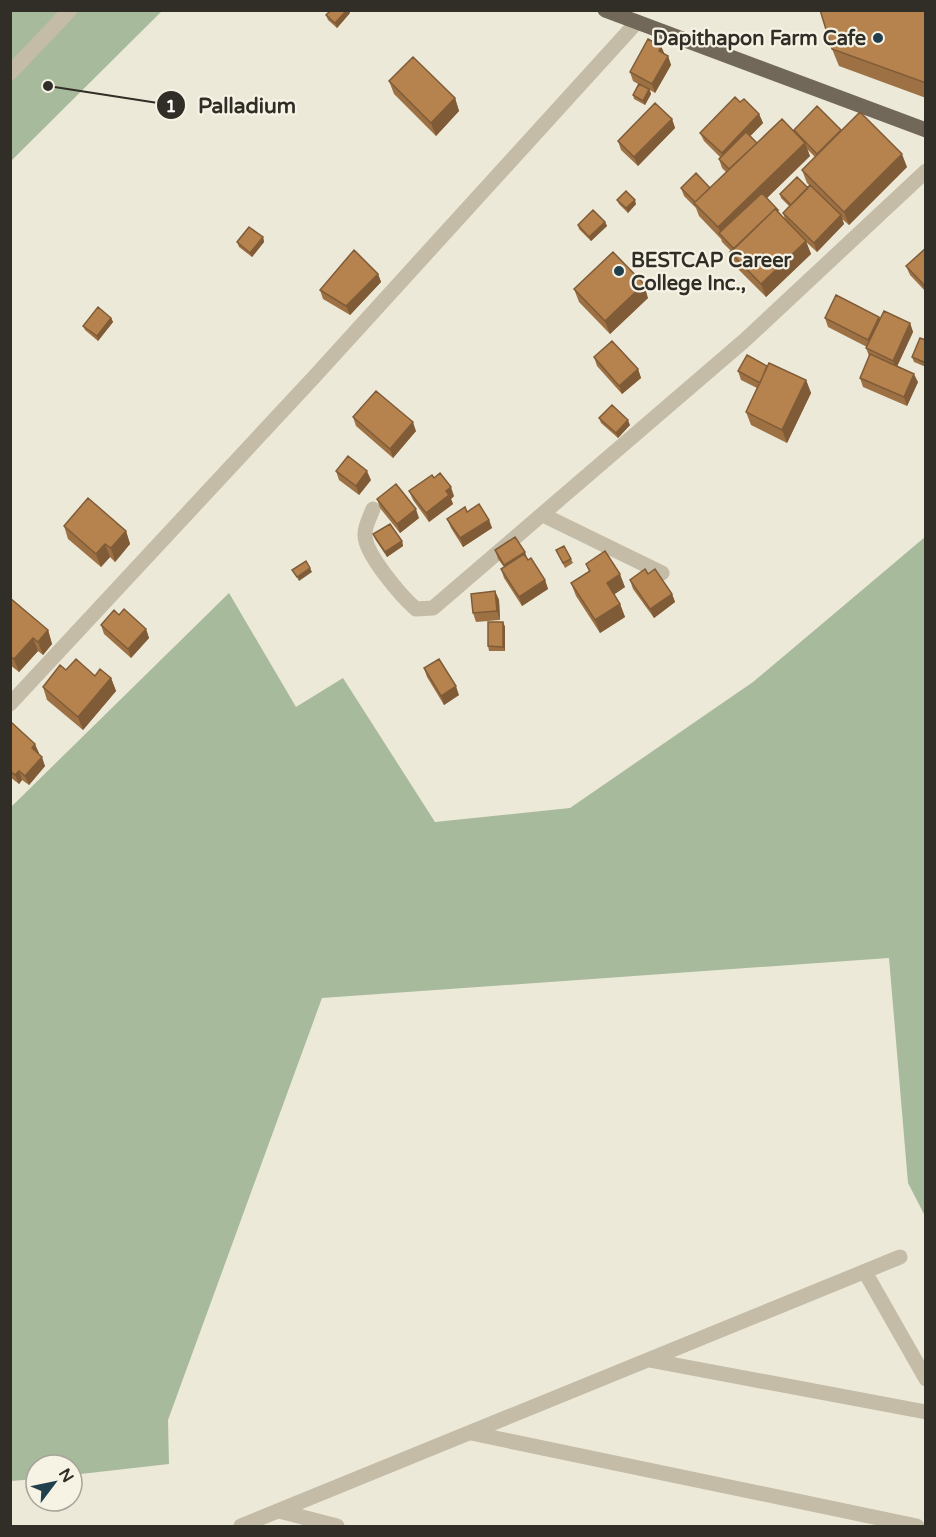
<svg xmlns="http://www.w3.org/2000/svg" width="936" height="1537" font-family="'Varela Round',sans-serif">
	<rect width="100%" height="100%" fill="#ede9d9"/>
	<path fill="#a8ba9c" d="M11 11H162L11 161Z
		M925 537V1216L908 1183 889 958 322 998 168 1420 169 1464 72 1475V1465H36V1479L11 1481V807L229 593 296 707 343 678 435 822 570 808 753 682Z"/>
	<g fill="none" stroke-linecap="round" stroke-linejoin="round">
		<path stroke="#c4bca7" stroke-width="15" d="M10 73 70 10
			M373 509C370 517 364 527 365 536 366 555 401 596 416 609L433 608 745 340 926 171
			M543 515 662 573
			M10 704 315 376 637 22
			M865 1272 926 1379
			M649 1360 926 1412
			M471 1433 917 1526
			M279 1511 337 1526
			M241 1526 900 1257"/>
		<path stroke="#716859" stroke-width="15" d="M605 10 926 130"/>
	</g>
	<path fill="#9d7144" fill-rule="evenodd" d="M926 10V98L839 66 832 49Z
		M350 13 337 28 328 20 326 15Z
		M661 46 664 54 668 56 671 65 655 93 650 90 651 94 645 105 634 99 633 95 638 84 633 81 630 72Z
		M389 81 455 98 459 111 436 136 394 94Z
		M740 102 759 114 763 123 750 136 757 143 795 132 794 130H841L907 167 849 225 842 219 844 224 817 252 806 242 811 254 766 297 735 266 730 252 731 251 722 242 721 239 699 216 696 208 684 196 681 188H710L726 172 722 168 719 159 720 157 704 141 700 133ZM807 149 815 157 802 170 807 183 810 186 808 188 780 194 781 198 790 207 783 213 785 219 767 198 810 156Z
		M672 119 675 128 638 166 621 150 618 141Z
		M617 200 636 204 628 213 619 204Z
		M605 222 607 226 591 241 579 229 578 225Z
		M263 237 264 242 252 257 239 247 237 242Z
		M926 248V292L910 275 906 266Z
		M378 274 381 282 350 315 323 299 320 290Z
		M574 289 648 298 610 334 579 302Z
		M879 317 880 319 910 323 913 332 897 366 918 382 907 406 863 387 860 378 869 356 866 348 867 347 828 327 825 318Z
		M111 318 113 322 98 341 85 330 83 326Z
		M926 340V367L914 362 912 357Z
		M594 357 638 369 641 378 622 394 597 366Z
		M767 366 806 380 811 393 787 443 751 425 746 412 757 388 741 380 738 371Z
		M353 417 416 431 393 458 356 426Z
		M599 418 630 425 618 438 601 423Z
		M336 471 371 480 359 495 339 480Z
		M434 478 454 496 451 499 453 504 429 522 413 500 409 491Z
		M377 499 419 518 400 533 380 508Z
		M467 512 489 520 492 528 463 547 451 528 447 519Z
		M64 526 126 531 130 544 115 562 110 557 101 567 68 539Z
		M373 534 402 541 403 546 387 557 375 539Z
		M495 550 527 558 545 580 548 589 522 606 504 578 501 569 504 567 498 559Z
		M556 550 571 559 573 563 565 568Z
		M586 564 625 587 614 594 620 604 625 617 600 633 576 596 571 583 589 572Z
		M648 574 672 594 675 602 654 618 633 589 630 580Z
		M495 591 499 600 500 620 476 622 473 613Z
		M10 598 48 630 52 644 43 655 38 651 19 672 10 665Z
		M119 615 146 629 149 638 131 658 104 634 101 625Z
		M503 622 505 627V651H489L488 646Z
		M424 668 459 695 444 705 427 677Z
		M66 670 111 678 116 691 83 730 47 700 43 687Z
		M11 722 39 753 38 754 45 766 29 785 22 780 19 784 10 777Z"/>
	<path fill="#7f5c37" d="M347 10H349L350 13 337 28 335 23Z
		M661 46 665 55 659 51Z
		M668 56 671 65 655 93 652 84Z
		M649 89 651 94 645 105 643 101Z
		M455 98 459 111 436 136 431 123Z
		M759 114 763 123 725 162 722 153Z
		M672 119 675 128 638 166 634 157Z
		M805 143 810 156 725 239 721 234 718 227Z
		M902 154 907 167 849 225 844 212Z
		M635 200 636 204 628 213 626 208Z
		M841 215 844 224 817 252 814 243Z
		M605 222 607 226 591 241 589 237Z
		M263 237 264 242 252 257 250 253Z
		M806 241 811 254 766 297 761 284Z
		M378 274 381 282 350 315 346 306Z
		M644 284 648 298 610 334 605 321Z
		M879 317 883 326 871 349 868 340Z
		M111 318 113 322 98 341 97 336Z
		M910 323 913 332 896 369 893 361Z
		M638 369 641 378 622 394 619 386Z
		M914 374 918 382 907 406 904 397Z
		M806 380 811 393 787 443 782 430Z
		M628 420 630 425 618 438 616 433Z
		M413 422 416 431 393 458 390 449Z
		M367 471 371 480 359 495 356 486Z
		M451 487 454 496 451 499 453 504 429 522 426 513 446 491Z
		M416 509 419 518 400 533 397 524Z
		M489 520 492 528 463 547 460 538Z
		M126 531 130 544 115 562 111 548Z
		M402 541 403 546 387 557 385 552Z
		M105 544 110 557 101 567 96 554Z
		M525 552 528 561 508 574 504 565Z
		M310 568 312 572 299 581 297 577Z
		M620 574 625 587 612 596 607 583Z
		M545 580 548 589 522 606 519 597Z
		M495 591 499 600 500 620 497 611Z
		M672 594 675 602 654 618 650 609Z
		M620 604 625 617 600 633 595 620Z
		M503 622 505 627V651L503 647Z
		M146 629 149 638 131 658 128 649Z
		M48 630 52 644 43 655 38 642Z
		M33 638 38 651 19 672 14 659Z
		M111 678 116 691 83 730 78 717Z
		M456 686 459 695 444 705 441 696Z
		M35 744 39 753 35 757 32 748Z
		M42 757 45 766 29 785 25 776Z
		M19 771 22 780 19 784 15 775Z"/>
	<path fill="#b6834f" stroke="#7f5c37" stroke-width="1.5" d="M331 10H347L335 23 326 15Z
		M820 10H926V83L832 49Z
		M648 39 661 46 659 51 668 56 652 84 630 72Z
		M413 57 455 98 431 123 389 81Z
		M639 84 649 89 643 101 633 95Z
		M735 97 740 102 744 99 759 114 722 153 700 133Z
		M655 103 672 119 634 157 618 141Z
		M817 106 841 130 817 154 794 130Z
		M860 112 902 154 844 212 802 170Z
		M782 119 805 143 718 227 694 203Z
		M746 132 757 143 729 169 719 159Z
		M696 173 710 188 695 202 681 188Z
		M797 177 808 188 791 205 780 194Z
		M810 185 841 215 814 243 783 213Z
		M626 191 635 200 626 208 617 200Z
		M762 193 778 210H777L775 209 734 249 719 233Z
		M775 209 806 241 761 284 730 252Z
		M593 210 605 222 589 237 578 225Z
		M249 227 263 237 250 253 237 242Z
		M926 248V287L906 266Z
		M354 250 378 274 346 306 320 290Z
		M613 252 644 284 605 321 574 289Z
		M836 295 879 317 868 340 825 318Z
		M98 307 111 318 97 336 83 326Z
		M884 311 910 323 893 361 866 348Z
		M920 338 926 340V363L912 357Z
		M612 341 638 369 619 386 594 357Z
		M870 354 914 374 904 397 860 378Z
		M747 355 767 366 760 383 738 371Z
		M769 363 806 380 782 430 746 412Z
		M376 391 413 422 390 449 353 417Z
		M612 405 628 420 616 433 599 418Z
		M348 456 367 471 356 486 336 471Z
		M440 473 451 487 446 491 449 495 426 513 409 491 432 475 434 478Z
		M396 484 416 509 397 524 377 499Z
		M88 498 126 531 111 548 105 544 96 554 64 526Z
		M479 504 489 520 460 538 447 519 465 507 467 512Z
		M390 524 402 541 385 552 373 534Z
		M515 537 525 552 504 565 495 550Z
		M564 546 571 559 563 563 556 550Z
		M605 551 620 574 607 583 620 604 595 620 571 583 590 571 586 564Z
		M524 554 528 560 531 558 545 580 519 597 501 569Z
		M306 561 310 568 297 577 292 570Z
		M645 569 648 574 655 569 672 594 650 609 630 580Z
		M495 591 497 611 473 613 471 594Z
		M10 598 48 630 38 642 33 638 14 659 10 656Z
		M124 609 146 629 128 649 101 625 114 610 119 615Z
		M488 622H503V647L488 646Z
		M76 659 95 676 100 669 111 678 78 717 43 687 60 665 66 670Z
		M439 659 456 686 441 696 424 668Z
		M11 722 35 744 32 748 42 757 25 776 19 771 15 775 10 771Z"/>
	<g fill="#223f4d" stroke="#f6f3e5" stroke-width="2">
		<circle cx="878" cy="38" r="6"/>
		<circle cx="619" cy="271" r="6"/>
	</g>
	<g text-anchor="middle" stroke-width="4.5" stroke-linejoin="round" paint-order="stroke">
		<g font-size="20" font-weight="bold" fill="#312d27" stroke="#f6f3e5" text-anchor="end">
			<text x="866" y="45">Dapithapon Farm Cafe</text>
			<text x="631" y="267" text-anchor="start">BESTCAP Career<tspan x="631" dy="23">College Inc.,</tspan></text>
		</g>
	</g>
	<path fill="none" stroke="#312d27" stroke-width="2" d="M48 86L171 105"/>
	<g fill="#312d27" stroke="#f6f3e5" stroke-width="2">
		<circle cx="48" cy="86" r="6"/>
		<circle cx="171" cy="105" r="15"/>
	</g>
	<g font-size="18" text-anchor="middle" font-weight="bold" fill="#fff">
		<text x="171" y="112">1</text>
	</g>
	<g font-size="21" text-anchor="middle" font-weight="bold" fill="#312d27" stroke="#f6f3e5" stroke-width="4.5" stroke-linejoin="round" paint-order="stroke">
		<text x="247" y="113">Palladium</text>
	</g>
	<rect width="936" height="1537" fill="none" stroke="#312d27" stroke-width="24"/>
	<g transform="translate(54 1483) rotate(58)"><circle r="28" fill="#f6f3e5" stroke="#a7a499" stroke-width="1.5"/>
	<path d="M0-4.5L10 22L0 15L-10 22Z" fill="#223f4d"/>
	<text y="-9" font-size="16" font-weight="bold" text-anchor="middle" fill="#312d27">N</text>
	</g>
</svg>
